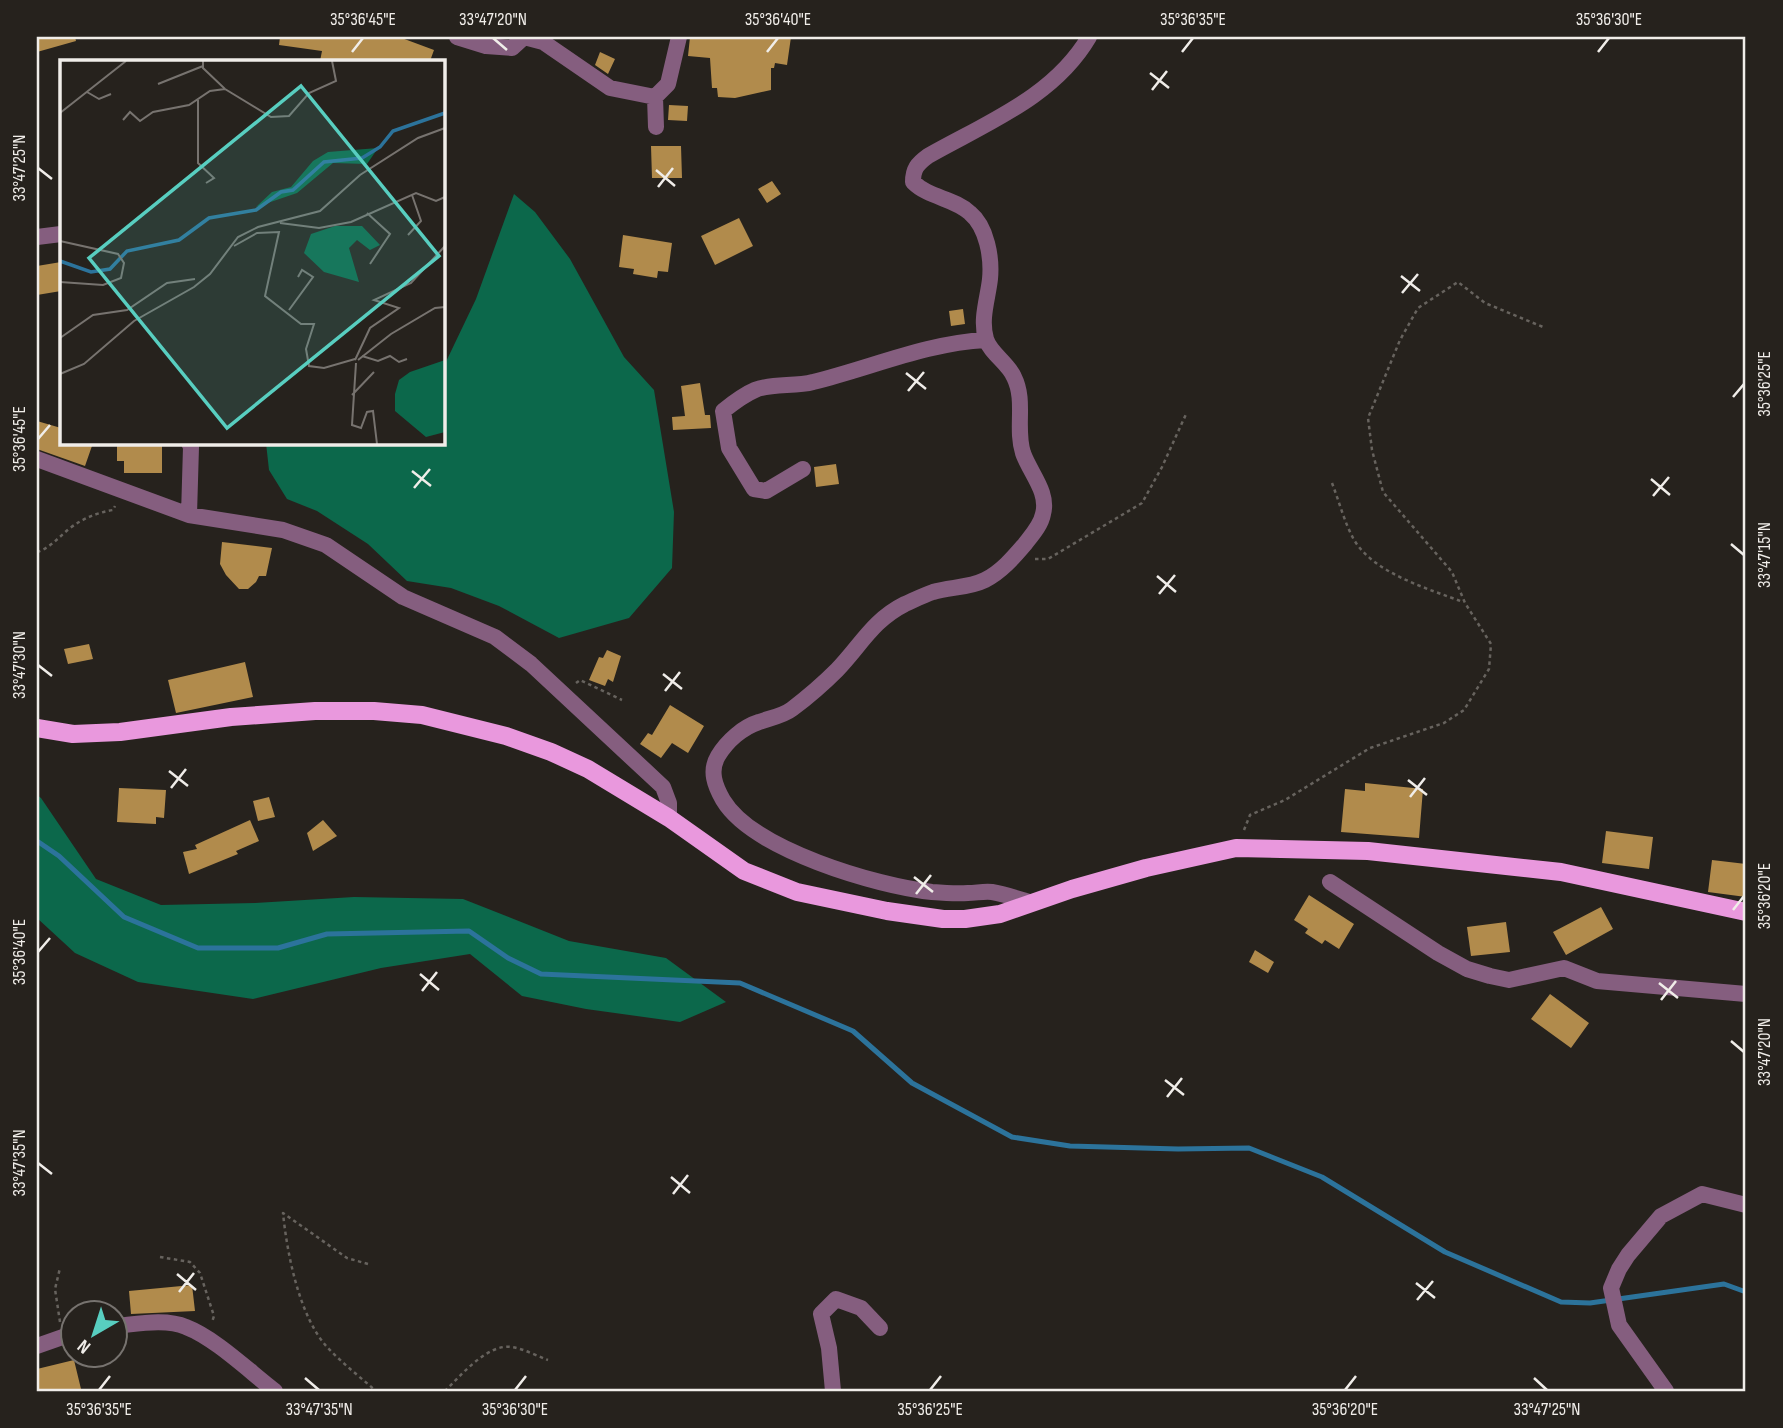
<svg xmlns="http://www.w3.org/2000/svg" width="1783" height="1428" font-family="'Sofia Sans Condensed',sans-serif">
	<rect width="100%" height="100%" fill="#26221d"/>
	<path fill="#0c684b" d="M514 194 535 212 570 259 624 357 654 390 674 512 672 568 629 618 559 638 499 606 451 588 407 581 368 544 317 511 287 499 269 470 266 443H443V368L476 299Z
		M37 795 41 798 96 879 161 905 255 903 354 897 463 899 569 941 666 958 726 1002 680 1022 586 1009 522 996 470 954 381 968 253 999 138 982 75 953 37 918Z"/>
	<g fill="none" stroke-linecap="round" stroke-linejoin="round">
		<path stroke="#2c739b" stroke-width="5" d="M37 841 59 856 124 917 198 948H278L327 934 469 931 508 958 541 974 740 983 853 1031 912 1083 1012 1137 1070 1146 1178 1149 1249 1148 1322 1177 1445 1252 1561 1302 1590 1303 1724 1284 1746 1292"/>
	</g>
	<path fill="#b18b4c" d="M37 37H75L76 41 37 52Z
		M280 37H399L434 50 430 61H320L322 51 279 45Z
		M690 37H791L787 65 775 63 774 68H771V90L735 98 718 97 717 88H712L710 58 688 56Z
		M600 52 615 59 608 74 595 65Z
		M669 105 688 106 687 121 668 120Z
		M651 146H681L682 178H652Z
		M772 181 781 194 767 203 758 189Z
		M739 218 753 246 715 265 701 236Z
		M623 235 672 243 668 272 658 271 657 278 633 274 634 269 619 267Z
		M61 262V291L37 295V266Z
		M963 309 965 324 951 326 949 311Z
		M700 383 705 415H710L711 428 673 430 672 417 685 416 681 386Z
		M37 421 61 428V443H93L85 466 37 449Z
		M117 443H162V473H124V461H117Z
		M836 464 839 484 816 487 814 467Z
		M222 542 272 548 266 576H259L256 582 248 589H239L226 575 220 564Z
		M89 644 93 659 68 664 64 649Z
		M607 650 621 656 613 682 608 679 605 686 589 680 599 657 603 658Z
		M245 662 253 697 176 713 168 680Z
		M670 705 704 726 688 753 672 743 661 758 640 744 648 733 652 735Z
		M1365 783 1423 789 1419 838 1341 832 1345 789 1365 791Z
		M119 788 166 790 164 818 156 817V824L117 822Z
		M269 797 275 817 258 821 253 801Z
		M250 820 259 841 236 851 238 854 189 874 183 852 197 849 195 845Z
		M323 820 337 836 313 851 307 833Z
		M1606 831 1653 837 1649 869 1602 863Z
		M1712 860 1746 864V897L1708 892Z
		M1309 895 1354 924 1339 949 1325 940 1322 944 1305 933 1308 929 1294 920Z
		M1601 907 1613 929 1566 955 1553 932Z
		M1506 922 1510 952 1471 956 1467 927Z
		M1255 950 1274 962 1268 973 1249 962Z
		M1550 994 1589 1023 1571 1048 1531 1019Z
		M192 1285 195 1311 131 1314 129 1291Z
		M74 1360 81 1389 72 1391H37V1369Z"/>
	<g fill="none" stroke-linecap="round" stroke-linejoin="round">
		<path stroke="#67635e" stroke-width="2.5" stroke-dasharray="3.5 3.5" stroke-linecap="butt" d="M1332 483C1339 501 1344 521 1353 538 1372 573 1429 589 1463 602
			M37 552C50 548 59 537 70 528 84 518 96 513 113 510L115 506
			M1035 559H1048L1142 503 1162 467 1187 412
			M576 683 580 680 622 700
			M1244 830 1250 815 1285 800 1370 748 1444 723 1464 710 1489 669 1491 644 1465 603 1452 572 1383 492 1372 450 1368 418 1400 340 1418 308 1458 282 1485 303 1543 327
			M160 1257 190 1262 200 1273 214 1316 212 1322
			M368 1264 347 1258 283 1213C287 1253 299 1316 327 1347 342 1363 360 1377 376 1391
			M60 1322 55 1289 60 1268
			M445 1391C460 1376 488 1343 512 1347 524 1349 537 1356 548 1360"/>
		<path stroke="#855e7f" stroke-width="16" d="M457 37 486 46 512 48 524 37 543 42 610 88 655 97 656 127
			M655 97 668 84 679 37
			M37 237 61 234
			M189 443 191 447 189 515
			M37 459 189 515 283 530 326 545 403 597 495 637 531 664 663 787 669 803V818
			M803 469 766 491 754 489 729 448 723 411C733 403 743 395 755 390 772 383 795 387 813 382 871 368 926 343 986 340
			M1330 882 1438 953 1467 969 1490 976 1509 980 1564 968 1597 981 1746 994
			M1032 903C1019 899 1005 894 992 892 984 891 976 893 968 893 956 894 944 893 932 892 877 886 753 850 723 800 715 786 709 771 718 756 727 741 743 727 759 722 770 718 783 716 792 709 808 697 823 684 837 670 861 645 873 620 905 604 914 600 924 595 933 592 950 587 969 588 985 580 1001 572 1013 558 1025 544 1032 535 1041 525 1043 514 1049 492 1030 473 1023 453 1015 428 1026 401 1014 377 1008 363 990 353 986 339 980 319 988 298 990 279 992 258 987 227 970 213 954 198 929 198 913 182 913 169 917 164 928 156 986 123 1054 97 1089 37
			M116 1326C137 1324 166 1318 186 1327 215 1338 250 1372 275 1391
			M37 1346 74 1333
			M833 1391 829 1348 821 1314 836 1299 861 1308 880 1328
			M1666 1391 1619 1325 1611 1288 1619 1269 1628 1255 1661 1216 1702 1194 1746 1205"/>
		<path stroke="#e998dd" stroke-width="18" d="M37 728 73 734 120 732 231 717 315 711H374L422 715 506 736 551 752 588 769 669 818 744 871 797 892 887 911 943 919H965L1000 914 1072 889 1146 868 1236 848 1368 851 1561 872 1746 912"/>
	</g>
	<path fill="none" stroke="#f0ede9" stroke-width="2.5" d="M493 38 507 50M352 52 363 38M767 52 778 38M1182 52 1193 38M1598 52 1609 38M1150 73 1169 88M1152 90 1167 71M38 168 52 179M656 170 675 186M658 187 673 168M1401 276 1420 291M1402 293 1418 274M906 373 926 389M908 391 924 372M1733 397 1744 384M38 439 50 425M412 471 431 486M1651 479 1670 495M414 488 430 469M1653 496 1669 477M1731 544 1744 555M1157 576 1176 592M1159 594 1175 575M38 665 52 676M663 674 682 689M665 691 680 672M169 771 188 786M1408 780 1427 795M171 788 186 769M1410 797 1425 778M914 877 933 892M916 894 931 875M1733 910 1744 896M38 952 50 938M420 974 439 990M1659 983 1678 998M422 991 437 972M1661 1000 1676 981M1731 1041 1744 1052M1165 1080 1184 1095M1167 1097 1182 1078M38 1163 52 1174M671 1177 690 1193M673 1194 688 1175M177 1274 196 1290M1416 1283 1435 1298M179 1292 194 1273M1417 1300 1433 1281M305 1378 319 1390M1534 1378 1547 1390M99 1390 110 1376M515 1390 526 1376M930 1390 941 1376M1345 1390 1356 1376"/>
	<g transform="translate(60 60)">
		<rect width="385" height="385" fill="#26221d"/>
		<path d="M318 88 307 104 273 103 237 133 196 147 212 132 231 127 253 101 268 92ZM275 166H302L320 185 310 190 297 180 289 188 299 222 264 212 244 193 251 174ZM385 300V372L366 377 335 351V334L339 320 350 312Z" fill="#0c684b"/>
		<path fill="none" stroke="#2c739b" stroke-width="3.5" d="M0 201 31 212 50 209 67 191 119 180 149 158 196 150 221 132 233 130 264 102 302 98 320 87 333 71 385 53"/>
		<path fill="none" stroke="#77736f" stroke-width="2" d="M143 1V8L165 29 211 57 229 56 249 33 276 21 272 1M98 24 143 6M27 32 39 39 51 34M138 40V103L154 118 146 123M0 53 66 1M63 60 70 52 80 61 93 52 129 45 150 31 165 29M307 153 330 174 310 204M220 163 259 168 291 162 356 133 376 141 385 137M348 175 361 161 352 135M0 181 58 194 64 203 61 218 43 225 0 222M174 186 197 173 219 172 205 236 241 264H254L246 289 249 306 264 308 295 299M229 250 253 217 242 210 238 217M0 278 33 255 67 250 107 223 135 219M302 296 318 301 330 296 339 302 347 299M295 300 310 268 339 248 314 240 351 223 385 186M298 300 331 274 375 248 385 247M296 303 292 365 301 368 307 352 313 351 317 384M0 314 24 304 74 261 134 227 150 214 178 177 198 167 260 151 300 115 358 78 385 68M292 335 314 312"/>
		<path fill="#58cec0" fill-opacity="0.15" stroke="#58cec0" stroke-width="3.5" d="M241 26 379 196 167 368 29 198Z"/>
		<rect width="385" height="385" fill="none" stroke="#f0ede9" stroke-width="3.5"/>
	</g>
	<rect width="1783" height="1428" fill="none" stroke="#26221d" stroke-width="77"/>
	<g transform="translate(94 1334) rotate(219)"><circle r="33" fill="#26221d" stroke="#77736f" stroke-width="2"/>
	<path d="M0-5L12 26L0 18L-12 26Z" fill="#58cec0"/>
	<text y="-10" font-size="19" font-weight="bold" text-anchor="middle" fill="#f0ede9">N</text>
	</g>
	<rect x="38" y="38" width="1706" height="1352" fill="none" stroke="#f0ede9" stroke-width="2.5"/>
	<g font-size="18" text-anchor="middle" fill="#f0ede9">
		<text x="363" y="25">35°36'45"E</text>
		<text x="493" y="25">33°47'20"N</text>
		<text x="778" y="25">35°36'40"E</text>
		<text x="1193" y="25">35°36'35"E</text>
		<text x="1609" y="25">35°36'30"E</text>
		<text transform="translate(19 168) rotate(-90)" y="6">33°47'25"N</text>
		<text transform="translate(1764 384) rotate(-90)" y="6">35°36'25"E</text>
		<text transform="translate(19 439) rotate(-90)" y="6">35°36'45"E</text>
		<text transform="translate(1764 555) rotate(-90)" y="6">33°47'15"N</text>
		<text transform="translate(19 665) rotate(-90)" y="6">33°47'30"N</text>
		<text transform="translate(1764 896) rotate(-90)" y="6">35°36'20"E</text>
		<text transform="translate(19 952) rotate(-90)" y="6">35°36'40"E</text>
		<text transform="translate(1764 1052) rotate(-90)" y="6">33°47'20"N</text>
		<text transform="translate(19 1163) rotate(-90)" y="6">33°47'35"N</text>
		<text x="99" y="1415">35°36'35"E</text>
		<text x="319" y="1415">33°47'35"N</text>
		<text x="515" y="1415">35°36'30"E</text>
		<text x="930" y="1415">35°36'25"E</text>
		<text x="1345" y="1415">35°36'20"E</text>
		<text x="1547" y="1415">33°47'25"N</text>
	</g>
</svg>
